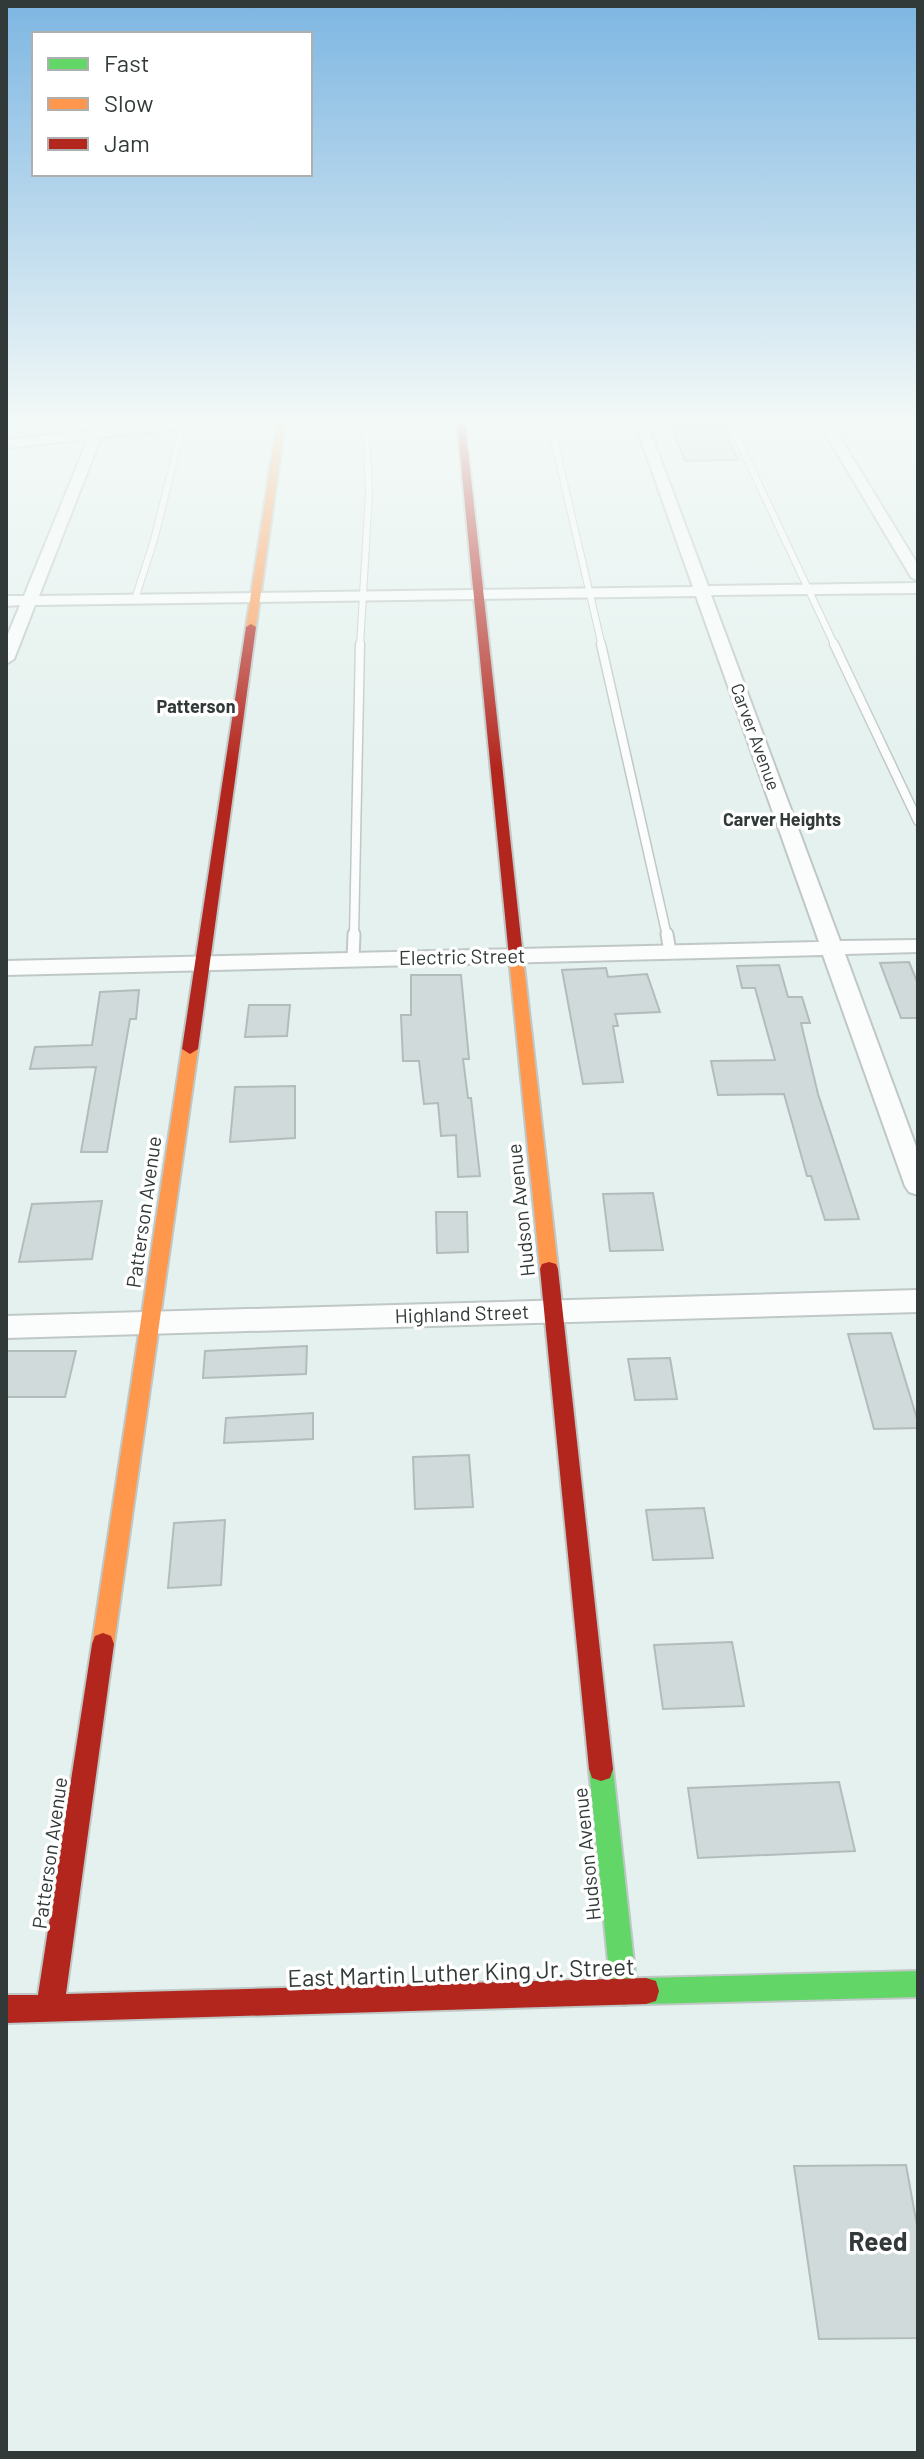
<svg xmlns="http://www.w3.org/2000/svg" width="924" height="2459" font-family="Barlow,sans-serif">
	<rect width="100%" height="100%" fill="#e4f1ee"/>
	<path fill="#d0dada" stroke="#b2bcbb" stroke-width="2" d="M670 423H721L738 460 685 461Z
		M909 962 918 984V1018H901L880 963Z
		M779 965 788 997H802L810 1023H801L818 1094 859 1219 825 1220 811 1176H807L784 1094 718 1095 711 1061 775 1060 755 988H742L737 966Z
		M606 968 608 977 647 974 660 1012 615 1014 618 1026H613L623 1082 583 1084 562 970Z
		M411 975H461L469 1059H463L468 1098H471L480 1176 458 1177 456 1135 441 1136 438 1103 424 1104 419 1061H403L401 1015H411Z
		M139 990 136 1019H130L107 1152H81L96 1067 30 1069 35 1047 92 1045 100 992Z
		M249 1005H290L287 1036 245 1037Z
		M295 1086V1138L230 1142 235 1087Z
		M653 1193 663 1250 610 1251 603 1194Z
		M102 1201 92 1259 19 1262 32 1204Z
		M436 1212H467L468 1252 437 1253Z
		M891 1333 918 1422V1428L874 1429 848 1334Z
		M307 1346 306 1374 203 1378 205 1351Z
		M6 1351H76L65 1397H6Z
		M670 1358 677 1399 635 1400 628 1359Z
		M313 1413V1439L224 1443 226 1418Z
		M469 1455 473 1507 415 1509 413 1457Z
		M704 1508 713 1558 653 1560 646 1510Z
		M225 1520 221 1585 168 1588 174 1523Z
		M732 1642 744 1706 663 1709 654 1645Z
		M839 1782 855 1851 698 1858 688 1788Z
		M906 2165 918 2231V2338L819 2339 794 2166Z"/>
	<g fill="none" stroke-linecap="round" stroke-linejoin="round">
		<defs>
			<path id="lane-far2" d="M550 423 602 646
				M730 423 835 646
				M914 423 918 429
				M135 599 154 540 183 424
				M360 646 369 493 366 423"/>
			<path id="lane-far1" d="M601 644 667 936
				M834 644 918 821
				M354 936 360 644"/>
			<path id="lane" d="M667 934 670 952
				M353 959 354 934"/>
			<path id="street" d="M162 423H201L195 427 101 437 39 596 693 587 635 423H647L708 586 918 583V593L711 595 840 941 918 940V952L845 954 918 1152V1195L909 1192 905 1186 823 955 6 975V961L819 942 696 596 35 605 14 659 6 664V639L20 605 6 606V596H24L88 439 6 448V440Z
				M819 423H831L918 565V581L911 577Z
				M918 1290V1312L6 1338V1316Z"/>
			<path id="fast" d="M601 1757 610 1760 613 1769 636 1982 646 1978 918 1971V1997L646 2004 635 1997 634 2002 624 2005 614 2002 611 1992 589 1769 592 1760Z"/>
			<path id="slow" d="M277 423H285L256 627 251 630 246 627Z
				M516 952 523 957 558 1269 556 1274H542L540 1269 509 957Z
				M190 1044 198 1049 114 1644 111 1652 103 1655 95 1652 92 1644 182 1049Z"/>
			<path id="jam" d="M457 423H465L523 957 516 962 509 957Z
				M251 624 256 627 198 1049 190 1054 182 1049 246 627Z
				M549 1262 556 1264 558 1269 613 1769 610 1778 601 1781 592 1778 589 1769 540 1269 542 1264Z
				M103 1633 111 1636 114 1644 66 1994 646 1978 656 1981 659 1991 656 2001 646 2004 6 2023V1995H38L92 1644 95 1636Z"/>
		</defs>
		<use href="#lane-far2" stroke="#bfc8c6" stroke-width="8"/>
		<use href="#lane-far1" stroke="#bfc8c6" stroke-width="11"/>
		<use href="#lane" stroke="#bfc8c6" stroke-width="15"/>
		<use href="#street" stroke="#bfc8c6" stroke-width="4"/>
		<use href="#fast" stroke="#bfc8c6" stroke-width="4"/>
		<use href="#slow" stroke="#bfc8c6" stroke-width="4"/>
		<use href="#jam" stroke="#bfc8c6" stroke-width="4"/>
		<use href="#lane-far2" stroke="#fbfdfc" stroke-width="6"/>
		<use href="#lane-far1" stroke="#fbfdfc" stroke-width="8"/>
		<use href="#lane" stroke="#fbfdfc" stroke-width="11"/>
		<use href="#street" fill="#fbfdfc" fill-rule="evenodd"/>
		<use href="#fast" fill="#63d668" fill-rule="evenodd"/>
		<use href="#slow" fill="#ff974d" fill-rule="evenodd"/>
		<use href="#jam" fill="#b3261e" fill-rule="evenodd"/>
	</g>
	<linearGradient id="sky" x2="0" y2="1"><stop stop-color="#7db6e2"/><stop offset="0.55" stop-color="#f3f9f7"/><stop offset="1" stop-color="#f3f9f7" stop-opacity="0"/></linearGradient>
	<rect width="924" height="767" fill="url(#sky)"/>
	<g text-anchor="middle" stroke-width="7" stroke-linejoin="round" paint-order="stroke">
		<g font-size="18" font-weight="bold" fill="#313a38" stroke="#fff">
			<text x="196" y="713">Patterson</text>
			<text x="782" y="826">Carver Heights</text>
		</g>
		<g font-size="18" fill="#313a38" stroke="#fff">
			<text transform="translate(755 737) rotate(70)" y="6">Carver Avenue</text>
		</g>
		<g font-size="20" fill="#313a38" stroke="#fff">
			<text transform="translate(462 957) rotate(-1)" y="7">Electric Street</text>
			<text transform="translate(521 1210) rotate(-96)" y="7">Hudson Avenue</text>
			<text transform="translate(144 1212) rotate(-82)" y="7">Patterson Avenue</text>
			<text transform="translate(462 1314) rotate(-2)" y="7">Highland Street</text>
			<text transform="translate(50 1853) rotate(-82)" y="7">Patterson Avenue</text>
			<text transform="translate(587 1854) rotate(-96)" y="7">Hudson Avenue</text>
		</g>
		<g font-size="24" fill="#313a38" stroke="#fff">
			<text transform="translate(461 1973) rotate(-2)" y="8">East Martin Luther King Jr. Street</text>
		</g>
		<g font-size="26" font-weight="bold" fill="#313a38" stroke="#fff">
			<text x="878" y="2251">Reed</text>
		</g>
	</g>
	<rect width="924" height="2459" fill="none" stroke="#313a38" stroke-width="16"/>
	<rect x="32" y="32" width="280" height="144" fill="#ffffff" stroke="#adb0af" stroke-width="2"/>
	<rect x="48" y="58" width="40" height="12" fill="#63d668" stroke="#adb0af" stroke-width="2"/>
	<text x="104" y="72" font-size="24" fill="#313a38">Fast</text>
	<rect x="48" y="98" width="40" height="12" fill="#ff974d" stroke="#adb0af" stroke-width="2"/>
	<text x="104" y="112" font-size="24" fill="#313a38">Slow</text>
	<rect x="48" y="138" width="40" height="12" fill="#b3261e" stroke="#adb0af" stroke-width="2"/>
	<text x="104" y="152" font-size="24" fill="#313a38">Jam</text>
</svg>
